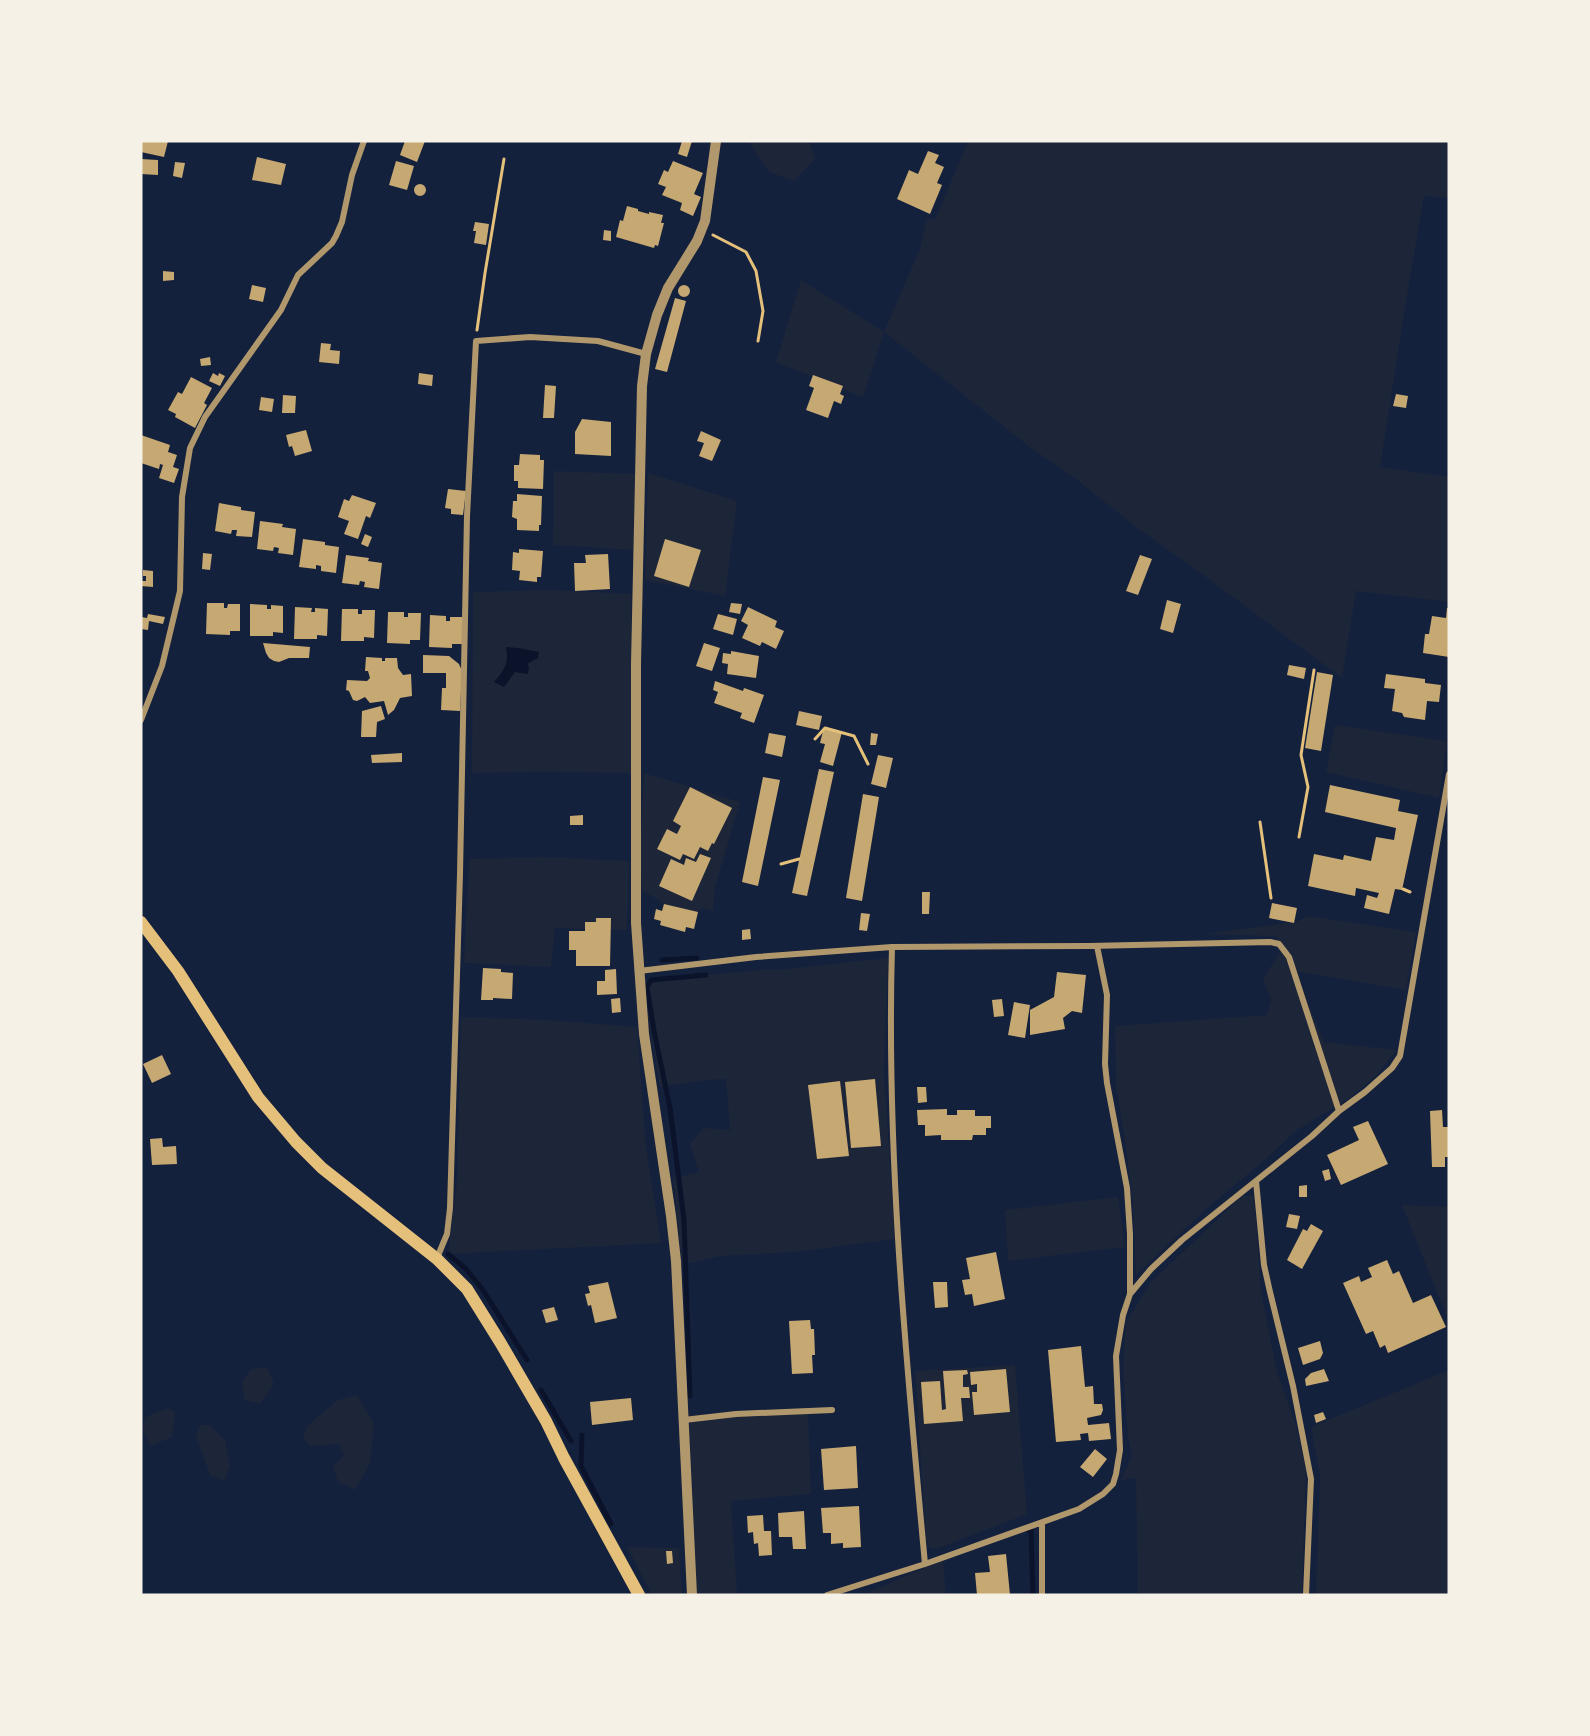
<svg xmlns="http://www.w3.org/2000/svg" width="1590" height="1736" font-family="Ubuntu,sans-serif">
	<rect width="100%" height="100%" fill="#14213d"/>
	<path fill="#1d2539" d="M748 141H809L815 159 794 181 769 172Z
		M968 141H1449V198L1424 196 1407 295 1380 467 1449 477V602L1356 591 1342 678 1199 572 1140 530 1072 476 1031 448 884 332 863 397 776 362 801 280 884 332 920 249 927 218 935 220Z
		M554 471 635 474 633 550 553 545Z
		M648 473 737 501 725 596 645 580Z
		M552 590 631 594V747L633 773 546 772 472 773 473 592Z
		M1335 725 1447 741 1439 798 1326 772Z
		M644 773 740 802 715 887 713 911 703 908 698 912 664 904 649 894 642 892 640 856Z
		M543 857 629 861 627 930 555 928 551 967 464 963 469 859Z
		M1308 916 1416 932 1406 990 1295 971 1324 1042 1396 1050 1376 1076 1351 1097 1297 1130 1266 1159 1205 1210 1136 1275 1133 1203 1125 1140 1116 1086 1115 1026 1267 1015 1271 1000 1263 979 1281 950 1276 936 1203 934 1296 922Z
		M888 958 884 1072 895 1239 796 1252 720 1256 682 1265 673 1178 699 1172 690 1144 703 1128 730 1130 726 1079 707 1080 660 1087 648 1018 650 981 665 978 764 970H778Z
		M461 1017 548 1020 637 1027 646 1147 661 1243 448 1254 457 1183Z
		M1242 1196H1253L1255 1207 1261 1291 1277 1372 1295 1422 1306 1469 1302 1595H1138L1136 1478 1121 1480 1132 1456 1128 1437 1123 1369 1126 1323 1150 1283Z
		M1118 1197 1125 1247 1008 1261 1005 1210Z
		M1402 1205 1449 1207V1322Z
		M1015 1365 1027 1514 936 1549 930 1548 926 1540 915 1371Z
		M267 1367 274 1384 260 1404 244 1400 242 1382 251 1369Z
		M1449 1370V1595H1316L1320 1476 1311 1427Z
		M357 1395 374 1423 370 1464 355 1490 338 1482 333 1466 344 1455 339 1444 310 1446 303 1438 307 1426 338 1400Z
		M168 1408 175 1412 172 1437 151 1446 143 1432 145 1417Z
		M808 1412 811 1494 731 1501 737 1595H695L693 1504 689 1414Z
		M200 1425H210L225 1440 230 1465 225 1481 210 1475 196 1436Z
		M627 1547 679 1548 682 1595H652Z
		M943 1560 946 1595H862Z"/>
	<path fill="#0b132b" d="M506 647 518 648 539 652 538 658 527 664 529 667 528 674 515 672 504 687 494 682C505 669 509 664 506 647Z"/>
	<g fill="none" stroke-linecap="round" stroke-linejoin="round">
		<path stroke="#0b132b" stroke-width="5" d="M662 960 697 958
			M448 1254 466 1269 483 1290 527 1360
			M541 1390 571 1441
			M690 1396 684 1220 670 1108 654 1031 647 987 651 980 706 975
			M582 1435 581 1466 611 1524
			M1028 1530 1031 1529 1033 1595"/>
	</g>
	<path fill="#c6a872" d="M141 141H168L164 157 141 152Z
		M405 141H425L417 162 400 155Z
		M682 141H692L687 157 678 154Z
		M928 151 939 155 935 163 944 167 937 183 942 185 930 214 897 199 909 170 918 174Z
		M257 157 286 164 281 185 252 180Z
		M141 159 158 160V175L141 174Z
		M396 161 414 166 407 190 389 185Z
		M673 161 703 173 694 194 701 197 693 216 680 210 682 203 662 195 666 187 658 184 664 170 668 172Z
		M175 162 185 163 182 178 173 176Z
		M414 190a6 6 0 1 1 12 0a6 6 0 1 1-12 0Z
		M627 206 638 209V211L649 214V212L663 215 661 223H664L658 246 655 245 654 248 616 237 620 220 623 221Z
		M475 222 489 224 486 245 474 243 476 231H473Z
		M604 230 611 231V241L603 240Z
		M163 271 174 272V280L163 281Z
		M678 291a6 6 0 1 1 12 0a6 6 0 1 1-12 0Z
		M252 285 266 288 263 302 249 299Z
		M675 298 686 301 667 372 655 369Z
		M321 343 331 344 330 350 340 351 339 364 319 362Z
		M210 357 211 365 201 366 200 359Z
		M213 373 218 376 219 373 225 376 220 386 209 381Z
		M419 373 433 375 432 386 418 384Z
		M813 375 843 386 840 394 844 396 841 404 834 401 828 418 806 410 814 388 809 386Z
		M191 377 212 388 204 403 207 405 195 428 175 417 176 414 168 410 178 392 182 394Z
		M545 385 556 386 554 418H543Z
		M1396 394 1408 396 1406 408 1393 406Z
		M283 395 296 396 295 413H282Z
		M261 397 274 399 272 412 259 410Z
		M582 419 611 422V456L575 454V432Z
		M306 430 312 451 295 456 292 446 289 447 286 435Z
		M701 431 721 440 712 461 699 456 704 443 697 441Z
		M141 435 170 445 168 452 177 455 173 467 179 469 174 483 159 478 163 465 160 464 159 469 141 463Z
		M520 454 540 455V460H544L543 489 518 488V481H514V465H519Z
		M448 489 466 491 463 515 451 514V509L445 508Z
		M517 494 542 496 541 525H539V531L517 530V519L512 517 513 501H517Z
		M352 495 376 503 370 518 366 516 358 539 344 534 349 521 338 517 344 499 349 501Z
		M219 503 241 507V510L255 512 252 537 236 536 237 530H232L231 534 215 531Z
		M260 521 283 524 282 527 296 529 293 555 278 553 279 548 274 547 273 551 257 549Z
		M365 534 372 537 368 547 361 544Z
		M303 539 325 542V545L339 547 336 573 321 571V566L316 565V569L299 567Z
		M665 539 701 550 689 587 654 576Z
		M519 549 543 551 541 577H537V582L519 580 520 571 512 570 513 552 519 553Z
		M203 553 212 554 210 570 202 569Z
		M608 554 610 589 575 591 574 563H586L585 555Z
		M346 555 369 558 368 561 382 563 379 589 364 587 365 582 360 581 359 585 342 583Z
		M1140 555 1152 559 1138 595 1126 591Z
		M143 570 153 571V587L141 586V581H146V576H143Z
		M1167 600 1181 604 1173 633 1160 629Z
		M207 603H224V608H227L228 604H240V631H230V635L206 634Z
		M731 603 742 604 740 614 729 612Z
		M250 604 267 605V609H271V605L283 606V633L273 632V636H250Z
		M295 607 312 608 311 612H315V608L328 609 327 636 317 635V639H294Z
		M748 607 777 621 775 627 784 631 776 649 762 642 760 646 742 638 748 625 741 621Z
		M1447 608H1449V657L1423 653 1425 634H1429L1432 616 1446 618Z
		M342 609H358V614H362V610H375L374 638 364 637V641H341Z
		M388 612H404V617H408V613H421L420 640H410V644L387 643Z
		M148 614 165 617 163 624 149 621 148 630 141 629V617L147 618Z
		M718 614 737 619 733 635 713 629Z
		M430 615 446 616V621H450V617H462V644H452V648L429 647Z
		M263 643 310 647 309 658H289L279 662 274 661 269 658 266 653Z
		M704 643 720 648 712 671 696 666Z
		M731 651 759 656 756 678 727 674 728 664 722 663 723 653 731 654Z
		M423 655 449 656 459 664 462 671 460 711 441 710 442 688H446V673H423Z
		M366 657 382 658V661H385V658H397L398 668 403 675 411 674 412 696 400 698 394 710 388 715 384 701 370 703 365 697 357 701 353 700 349 691 346 690 347 680 367 681 370 678 368 671H365Z
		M1289 665 1306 668 1304 679 1287 675Z
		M1317 672 1333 675 1321 751 1305 748Z
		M1386 674 1425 679V683L1441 685 1439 702 1427 701 1425 720 1404 717 1402 713 1392 711 1395 689 1384 688Z
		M715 681 743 691 744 688 764 695 754 723 740 718 742 713 714 703 718 692 713 690Z
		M381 706 385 719 377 722 376 737H361L362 711Z
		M799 711 822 716 819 730 796 725Z
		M824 727 842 732 833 766 820 762 825 744 820 743Z
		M769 733 786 736 782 757 765 753Z
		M871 733 878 734 876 745H870Z
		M402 753V762L372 763 371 755Z
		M878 755 893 758 886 788 871 784Z
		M819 769 834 772 807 896 792 893Z
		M763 777 780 780 758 886 742 882Z
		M1330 785 1400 800 1398 811 1418 815 1402 890 1395 889 1389 914 1364 908 1367 895 1377 898 1379 893 1356 888 1355 896 1308 886 1314 854 1343 860 1344 855 1371 861 1376 837 1394 840 1396 828 1325 812Z
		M690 787 732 808 714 844 712 843 708 851 700 847 694 859 683 854 680 860 657 849 667 829 677 834 681 826 673 821Z
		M863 794 879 797 862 901 846 898Z
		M583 815V825H570V816Z
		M700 854 711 858 692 901 659 886 671 859 684 865 686 858 696 862Z
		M922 892H930L929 914H922Z
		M1272 903 1297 908 1294 923 1269 918Z
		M664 904 698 912 694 929 686 927 685 932 660 925 661 921 654 919 656 909 662 911Z
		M861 913 870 914 867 931 859 930Z
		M596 918H611L610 966H576V950H569V931H585V922H596Z
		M750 929 751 939 742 940V930Z
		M483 968 501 969V972L513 973 512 999 493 998V1000H481Z
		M616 969 617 994 597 995V981H605V970Z
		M1057 972 1086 975 1082 1013 1072 1011 1063 1018 1065 1029 1030 1035V1010L1054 997Z
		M620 998 621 1012 612 1013 611 999Z
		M1002 999 1004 1016 994 1017 992 1000Z
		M1014 1002 1030 1005 1025 1038 1008 1035Z
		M162 1055 171 1074 152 1083 143 1064Z
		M875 1079 881 1146 851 1148 845 1082Z
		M840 1081 849 1156 817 1159 808 1085Z
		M917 1087H926L927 1102 918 1103Z
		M947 1109V1115H957V1110H975V1116H991V1128H986V1135H973L972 1140H941V1135L925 1136V1125H918L917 1110Z
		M1442 1110 1443 1127H1449V1157H1445V1167H1432L1430 1111Z
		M1368 1121 1388 1164 1341 1185 1327 1155 1359 1140 1353 1127Z
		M162 1138 163 1147 176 1146 177 1164 152 1165 150 1139Z
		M1329 1169 1331 1179 1325 1181 1322 1171Z
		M1307 1185V1197H1299V1186Z
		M1289 1214 1300 1216 1297 1229 1286 1227Z
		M1311 1224 1323 1231 1302 1269 1287 1260 1303 1229 1307 1231Z
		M996 1252 1005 1299 974 1306 972 1294 965 1295 962 1280 970 1279 966 1258Z
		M1387 1260 1393 1274 1399 1271 1413 1303 1431 1295 1446 1327 1388 1353 1385 1345 1380 1348 1373 1331 1366 1334 1343 1283 1359 1276 1361 1282 1372 1277 1368 1268Z
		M608 1282 617 1318 595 1323 591 1305 588 1306 585 1294 590 1293 588 1286Z
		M933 1282H947L948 1307 935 1308Z
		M554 1307 558 1320 546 1323 542 1310Z
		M810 1320 811 1329H814L815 1355H812L813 1373 792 1374 789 1321Z
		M1320 1341 1323 1353 1320 1359 1303 1365 1298 1348Z
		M1081 1346 1085 1387 1093 1386 1094 1404H1102L1103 1410 1101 1415 1087 1418 1088 1425 1109 1423 1111 1439 1089 1441 1088 1433 1080 1434 1081 1440 1056 1442 1048 1350Z
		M1006 1369 1010 1412 974 1415 972 1392H977V1384L971 1385 970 1372Z
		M1324 1369 1329 1381 1306 1386 1305 1379 1311 1373Z
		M967 1370 968 1374 963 1375V1387H969L970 1398H961L963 1421 924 1424 921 1382 940 1381 942 1410 946 1409 943 1371Z
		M631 1398 633 1420 592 1425 590 1402Z
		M1323 1412 1326 1419 1316 1423 1314 1415Z
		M856 1446 858 1488 824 1490 821 1449Z
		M1095 1449 1107 1459 1093 1477 1080 1467Z
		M859 1506 861 1547 843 1548V1543L831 1544V1533H823L821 1508Z
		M804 1511 806 1549H793L792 1537H779L778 1513Z
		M763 1515 764 1531H771L772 1555 759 1556 758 1543 754 1544 753 1532 748 1533 747 1516Z
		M666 1551H672L673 1563 667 1564Z
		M1006 1554 1010 1595H977L975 1573 990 1572 988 1556Z"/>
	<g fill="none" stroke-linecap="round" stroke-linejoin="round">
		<path stroke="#e5c07b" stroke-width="3" d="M713 235 746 252 756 271 763 311 758 341
			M477 330 485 273 504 159
			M815 739 825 728 854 736 868 764
			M1260 822 1271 898
			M1299 837 1308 787 1301 755 1314 670
			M781 864 799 859
			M1403 889 1410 892"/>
		<path stroke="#b1986c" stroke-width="6" d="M141 720 162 666 180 591 182 497 190 448 205 417 281 310 298 275 332 243 336 236 342 222 352 175 364 141
			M1097 946 1107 995 1105 1064 1107 1083 1127 1188 1130 1234V1293
			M892 947C886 1153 906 1359 925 1564
			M639 971 756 957 892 947 1089 946 1270 942 1279 944 1289 957 1339 1111
			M1256 1181 1264 1265 1270 1292 1293 1386 1311 1479 1306 1595
			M437 1258 447 1234 450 1208 460 874 467 516 476 341 530 337 598 341 646 354
			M684 1420 736 1414 832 1410
			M827 1595 925 1564 1079 1509 1103 1494 1113 1484 1116 1474 1120 1450 1116 1356 1123 1315 1130 1294 1151 1269 1182 1240 1312 1136 1339 1111 1365 1092 1392 1068 1400 1056 1449 774
			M1042 1595V1523"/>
		<path stroke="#b1986c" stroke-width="10" d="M692 1595 676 1261 671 1216 644 1034 636 923V664L642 386 646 354 657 315 668 288 697 241 705 221 716 141"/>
		<path stroke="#e5c07b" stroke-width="12" d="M141 922 178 971 258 1097 296 1142 322 1168 437 1259 467 1289 500 1342 546 1421 564 1458 639 1595"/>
	</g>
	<rect width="1590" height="1736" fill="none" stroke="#f6f1e7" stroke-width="285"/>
</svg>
